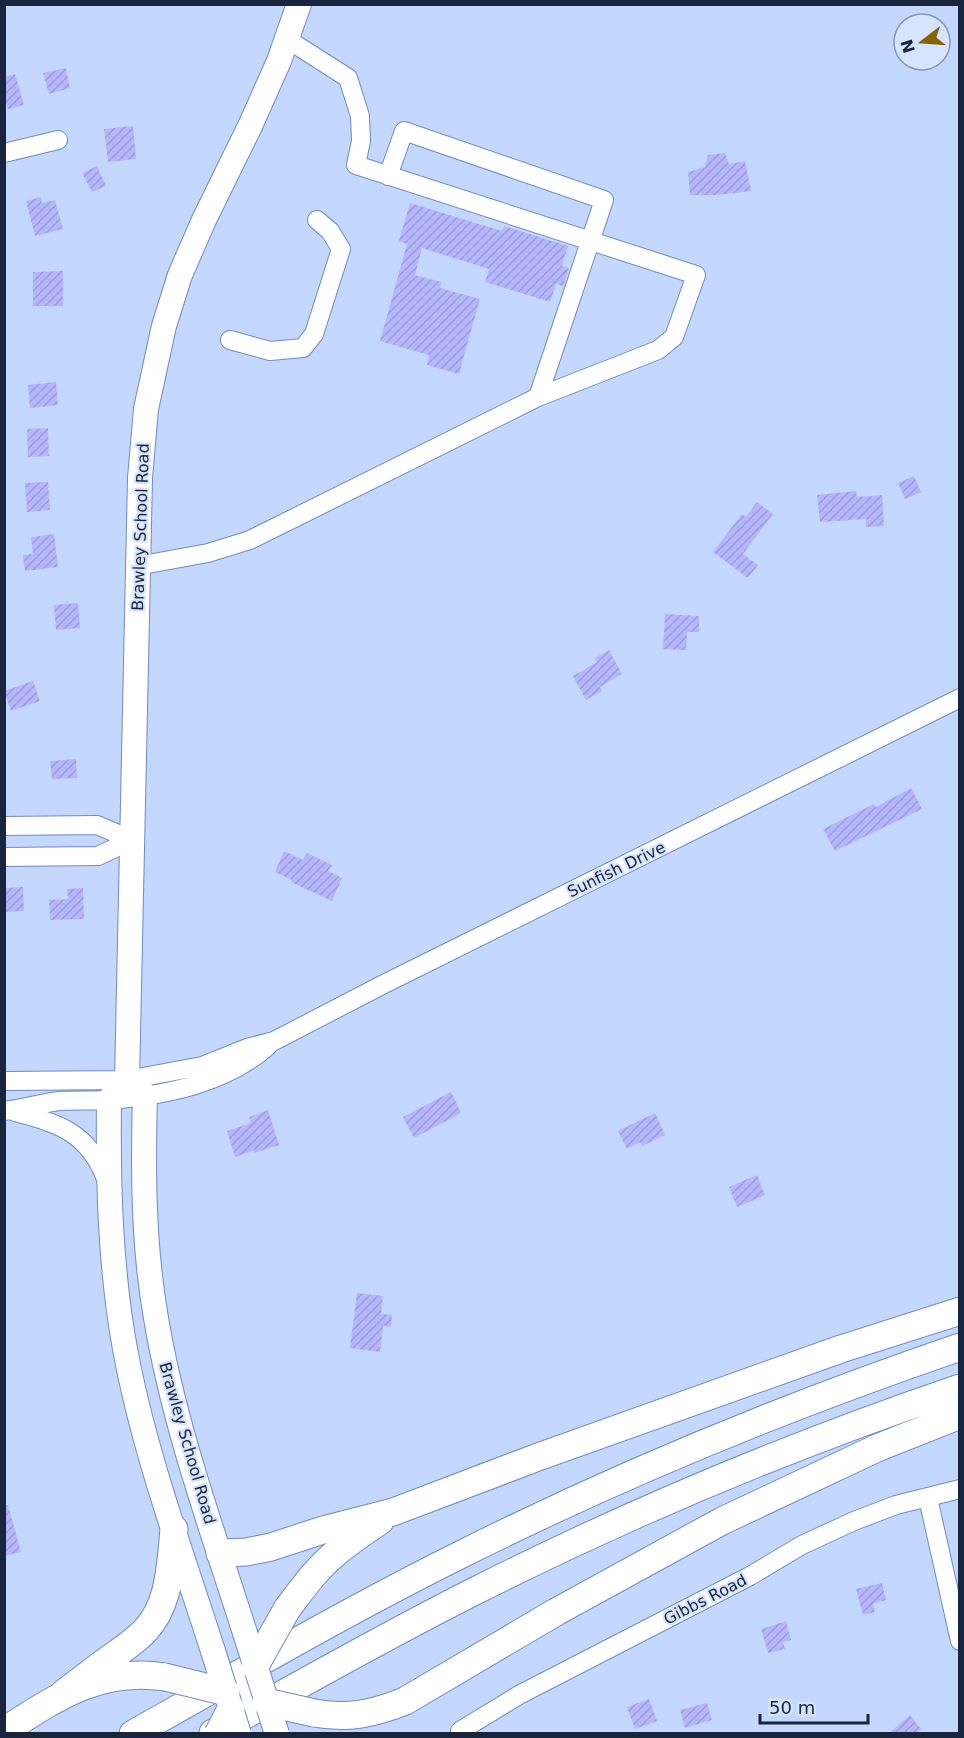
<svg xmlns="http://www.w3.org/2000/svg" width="964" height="1738" font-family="'DejaVu Sans',sans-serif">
	<defs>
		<pattern id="building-hatch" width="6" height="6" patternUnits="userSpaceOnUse" patternTransform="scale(1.5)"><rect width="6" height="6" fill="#b6b6fd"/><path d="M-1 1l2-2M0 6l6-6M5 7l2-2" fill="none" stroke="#9c9cda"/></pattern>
	</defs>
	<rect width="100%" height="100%" fill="#c4d7fe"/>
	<path fill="url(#building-hatch)" d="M66 68 70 88 49 94 43 73Z
		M15 74 24 105 8 109 6 102H4V77Z
		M133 126 136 159 108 162 104 129Z
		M725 153 729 164 745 161 751 191 718 195H690L688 172 705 167 708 155Z
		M97 166 106 186 92 192 82 173Z
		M41 197 42 203 55 200 63 229 35 236 26 201Z
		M410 203 502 231 504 226 568 246 562 266 569 268 563 286 556 284 550 302 485 282 489 269 422 248 415 275 441 282 440 288 480 299 459 374 427 365 429 355 380 341 407 244 399 241Z
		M63 271V306H33V272Z
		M56 382 58 405 30 408 28 385Z
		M48 428 49 456 28 457 27 429Z
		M914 476 921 492 905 499 898 483Z
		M48 482 50 510 27 512 25 483Z
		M856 491 857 497 882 495 884 526 866 527V519L820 522 817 495Z
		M757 502 773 514 743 554 758 565 748 578 713 552 742 514 746 517Z
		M54 534 58 567 25 571 23 555 33 554 31 537Z
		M78 603 80 628 56 630 54 605Z
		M665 614 699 616V632H687L686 650 663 649Z
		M609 650 622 674 600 687 602 691 586 700 573 676 597 662 595 658Z
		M33 681 40 701 11 711 4 691Z
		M76 759 77 778 52 779 50 761Z
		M911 788 922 809 835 851 823 829 874 804 876 807Z
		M284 851 303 860 307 853 332 865 328 871 342 878 332 901 291 882 292 880 275 872Z
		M23 887 24 911 4 912V888Z
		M83 888 84 919 50 920 49 900 68 899 67 889Z
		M451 1092 461 1113 414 1138 403 1117Z
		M268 1110 279 1145 254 1153V1150L235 1157 227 1131 251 1123 249 1117Z
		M655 1113 665 1135 642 1146 640 1142 627 1149 618 1131Z
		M757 1175 765 1195 737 1207 729 1187Z
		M357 1293 383 1296 381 1314 392 1315 391 1327 383 1326 380 1352 350 1348Z
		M8 1505 21 1552 4 1556V1506Z
		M882 1583 886 1600 873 1604 875 1612 863 1615 856 1589Z
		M786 1621 791 1640 783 1642 785 1649 768 1653 761 1629Z
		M649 1699 657 1721 635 1729 627 1707Z
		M707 1703 712 1720 685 1728 680 1710Z
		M910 1715 921 1729 916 1734H888Z"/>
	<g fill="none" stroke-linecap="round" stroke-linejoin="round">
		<defs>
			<path id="minor" d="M4 153 58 140
				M388 176 404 131 604 200 538 397
				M230 340 270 351 303 348 314 334 341 249 330 231 317 220
				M137 566 208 553 250 540 538 397 658 350 674 337 696 275 356 165 361 141 360 116 348 78 287 39
				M4 826 97 825 132 840
				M4 857 98 856 132 840
				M4 1081 127 1080 202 1066 247 1048 274 1041 384 984 960 698
				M4 1111C23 1109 41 1103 59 1101 76 1100 93 1101 110 1100 166 1095 225 1084 268 1046
				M15 1112C60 1123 89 1134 106 1179
				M928 1498 960 1641
				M460 1731 519 1695 750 1576 802 1545 854 1521 896 1505 960 1489"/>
			<path id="major" d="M127 1080 145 1095C143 1170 143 1244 156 1318 174 1426 212 1529 245 1633
				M213 1651C181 1551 144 1452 125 1349 110 1266 108 1184 109 1100L127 1080 140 478 146 409 164 326 180 275 204 220 251 124 279 61 299 4
				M231 1709 255 1666"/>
			<path id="highway" d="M220 1553 246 1552 271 1547 323 1530 393 1512 538 1457 841 1349 960 1311
				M287 1609C302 1589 317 1568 337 1552 350 1541 365 1531 380 1521
				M64 1693C78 1683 91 1672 105 1662 134 1641 155 1630 165 1594 171 1573 172 1550 174 1529
				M314 1713C348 1719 373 1714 405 1701L556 1612 722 1521 877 1448 960 1415
				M4 1731C57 1697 100 1667 165 1677
				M213 1733C301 1684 389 1634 479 1589 634 1511 795 1444 960 1388
				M133 1734C243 1672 351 1609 464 1553 624 1473 790 1405 960 1347"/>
		</defs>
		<use href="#minor" stroke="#6d8bc6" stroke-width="20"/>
		<use href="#major" stroke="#6d8bc6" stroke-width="26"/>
		<use href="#highway" stroke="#6d8bc6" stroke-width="29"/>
		<use href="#minor" stroke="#fff" stroke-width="18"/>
		<use href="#major" stroke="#fff" stroke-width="24"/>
		<use href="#highway" stroke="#fff" stroke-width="27"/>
		<defs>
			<path id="major-bridge" d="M245 1633 277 1734
				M213 1651 239 1734"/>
			<path id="highway-bridge" d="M255 1666 287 1609
				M165 1677 226 1692
				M266 1702 314 1713
				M218 1734 231 1709"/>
		</defs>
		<use href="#major-bridge" stroke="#6d8bc6" stroke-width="26" stroke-linecap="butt"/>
		<use href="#highway-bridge" stroke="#6d8bc6" stroke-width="29" stroke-linecap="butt"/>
		<use href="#major-bridge" stroke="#fff" stroke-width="24"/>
		<use href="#highway-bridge" stroke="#fff" stroke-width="27"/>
	</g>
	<g text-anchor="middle" stroke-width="4.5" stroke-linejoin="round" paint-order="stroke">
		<g font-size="16" fill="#19253d" stroke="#d7e4ff">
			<text transform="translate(140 527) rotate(-88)" y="6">Brawley School Road</text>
			<text transform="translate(616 869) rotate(-26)" y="6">Sunfish Drive</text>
			<text transform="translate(188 1443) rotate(74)" y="6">Brawley School Road</text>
			<text transform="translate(705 1599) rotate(-27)" y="6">Gibbs Road</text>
		</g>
	</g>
	<rect width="964" height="1738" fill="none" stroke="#19253d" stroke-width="12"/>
	<g transform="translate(922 42) rotate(253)"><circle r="28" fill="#d7e4ff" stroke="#8b98b1" stroke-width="1.5"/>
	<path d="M0-4.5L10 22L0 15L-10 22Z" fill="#876300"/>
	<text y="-9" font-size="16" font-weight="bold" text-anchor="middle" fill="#19253d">N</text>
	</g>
	<path d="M760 1714v9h108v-9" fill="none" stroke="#19253d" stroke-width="3"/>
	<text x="769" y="1714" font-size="18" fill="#19253d" stroke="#d7e4ff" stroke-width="4.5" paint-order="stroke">50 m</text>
</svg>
